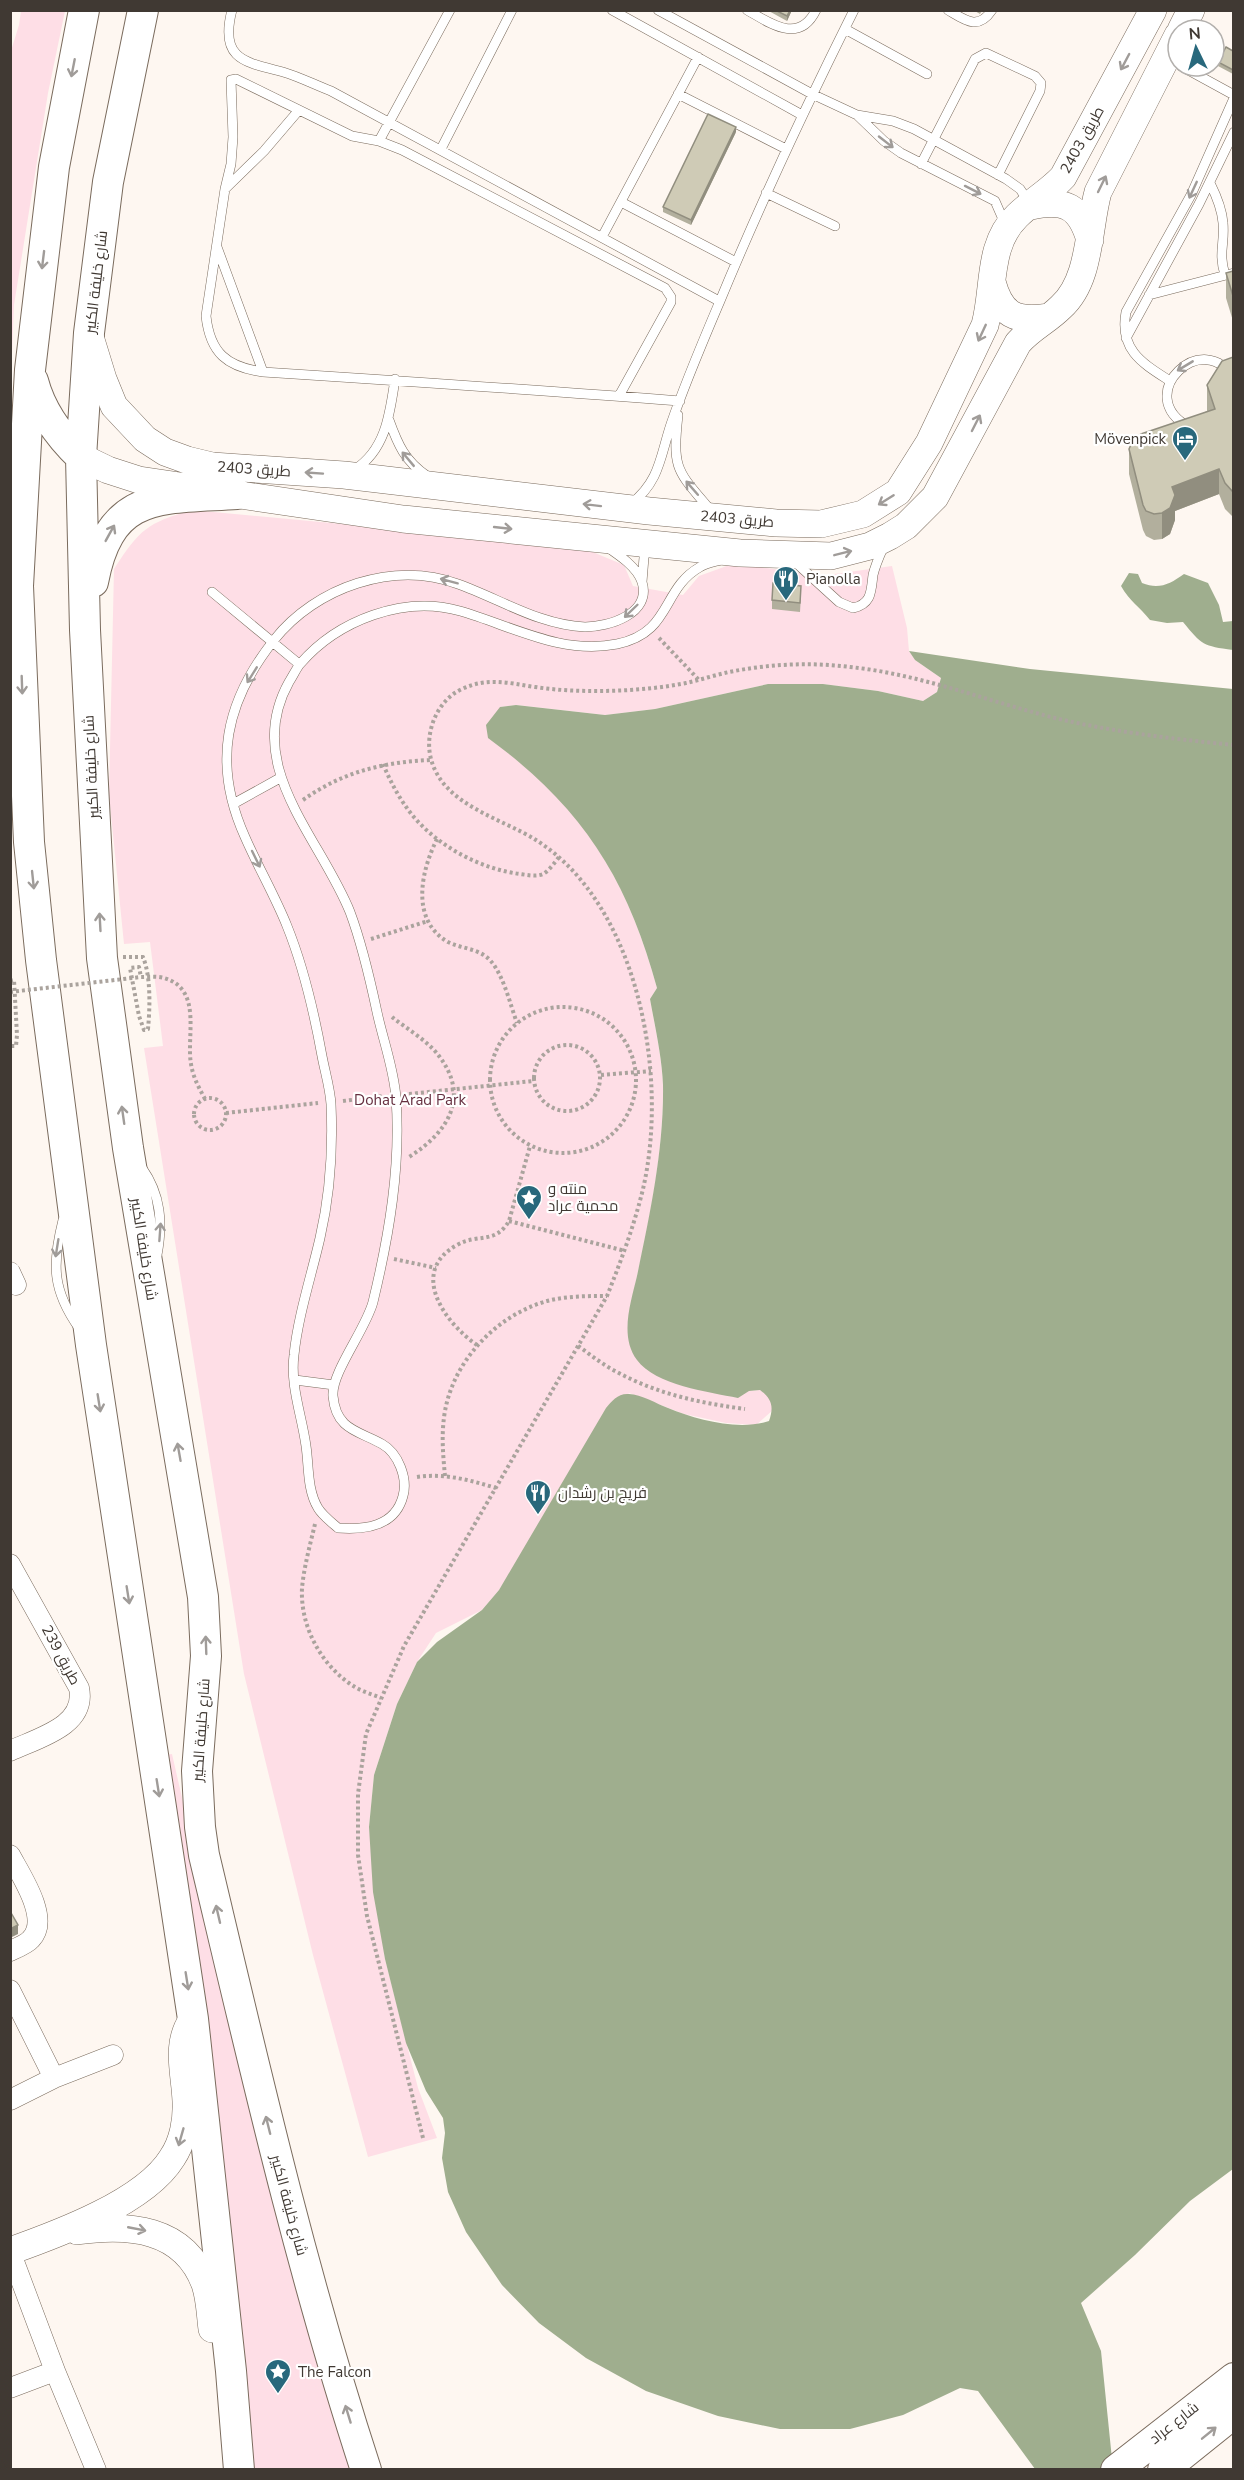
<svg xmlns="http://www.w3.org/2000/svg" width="1244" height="2480" font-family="'Nunito Sans',Cairo,sans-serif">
	<rect width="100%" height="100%" fill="#fef7f1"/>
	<path fill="#fedee6" d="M21 11H65L48 93 14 305 11 378 10 54 19 25Z
		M192 510 578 546 624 565 633 586 683 595 699 576 735 563 820 576 892 566 907 628 909 651 915 660 941 678 937 692 923 701 878 691 823 684H768L655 709 605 715 517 705 500 707 489 738C582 806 627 877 657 988L650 999C655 1028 662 1057 663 1086 664 1162 645 1239 629 1313L749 1391 760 1390 770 1397 773 1410 756 1425 726 1423 684 1414 629 1393 499 1590 482 1610 436 1633 417 1662 397 1704 374 1775 369 1827 385 1959 418 2088 437 2138 368 2157 313 1955 244 1674 144 1048 163 1046 150 942 124 944 109 795 114 569C140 529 147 523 192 510Z
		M172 1754 212 1929 354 2469H252L164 1755Z"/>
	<path fill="#9fae8e" d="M1129 573 1138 574 1142 583C1159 590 1170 584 1184 574L1208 583 1219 605 1223 622 1233 621V650C1203 646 1202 645 1183 622L1167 623 1150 620C1139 606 1130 602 1121 586Z
		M909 651 1030 669 1233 689V2169L1190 2201 1135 2255 1081 2303 1101 2351 1113 2469H1035L978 2391 960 2388 903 2415 850 2429H780L718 2416 646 2391 586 2358 539 2323 502 2285 466 2232 448 2192 442 2158 445 2133 443 2118 426 2091 406 2043 385 1959 373 1892 369 1827 374 1775 397 1704 417 1662 437 1642 482 1610 499 1590 606 1408C612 1401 618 1393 629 1394 641 1394 657 1404 668 1408 697 1420 739 1431 769 1421 774 1407 772 1399 760 1390L749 1391 738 1398C709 1392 655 1385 637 1360 619 1336 631 1302 637 1276 650 1214 664 1149 663 1085 662 1057 655 1027 650 999L657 988C627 877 581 806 488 738L486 725 500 707 516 705 605 715 655 709 768 684H823L878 691 923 701 937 692 941 678 915 660Z"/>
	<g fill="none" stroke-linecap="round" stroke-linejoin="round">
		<defs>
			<path id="lane" d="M232 10C219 60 245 62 283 72 300 77 315 85 331 91L719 301
				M612 10 802 115
				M658 10 812 94 857 115 893 121 914 129 1006 179 1020 189 1030 204
				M747 10C770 23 799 45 816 10
				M948 10C965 20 978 31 992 10
				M845 29 927 74
				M1181 66 1234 95
				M678 94 786 149
				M857 115 884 141 901 153 995 201 1002 217 1003 225
				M379 141 450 10
				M441 149 512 10
				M921 164 975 59 986 53 1035 76 1041 83 1040 91 998 175
				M1210 183C1216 195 1222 209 1223 223 1225 244 1218 252 1225 275
				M225 189 264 151 299 110
				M766 193 835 226
				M621 202 736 262
				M602 237 698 57
				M217 247 263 372
				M1149 295 1234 273
				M1126 338 1199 204 1234 132
				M1170 381C1142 363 1119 350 1126 312L1191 195 1234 98
				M619 396 671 302V297L665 288 402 150 379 141 352 136 236 79 231 80 233 137 231 164 225 189 206 316C210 353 227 367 263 372 402 381 541 390 680 401
				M678 415C672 471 677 470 712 512
				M389 420C398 445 405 461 427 476
				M1189 427C1130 395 1205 325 1234 380
				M354 470C386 450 390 413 395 379
				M631 504C660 481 660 457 671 424 685 383 703 341 720 301 761 202 806 106 854 10
				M607 547C619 555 637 567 642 582 652 614 608 627 585 627 539 625 500 599 458 584 394 560 316 587 274 640 225 702 212 764 245 837 258 867 275 896 287 926 304 968 314 1012 322 1056 325 1072 330 1088 331 1104 333 1148 330 1195 320 1238 311 1277 298 1316 294 1355 290 1386 302 1416 306 1446 309 1466 307 1490 318 1508 322 1515 331 1522 338 1528 364 1530 395 1527 403 1496 408 1478 398 1453 382 1444 360 1431 336 1431 333 1396 331 1373 366 1329 373 1302 389 1236 401 1166 396 1098 394 1069 383 1040 377 1012 370 979 362 944 350 912 320 837 242 766 289 682 293 676 296 669 300 664 338 620 404 595 460 611 512 626 561 655 617 644 672 633 661 589 700 567 706 563 714 562 721 560
				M795 562 839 602 853 608C872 604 871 591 873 575 875 566 879 557 883 548
				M642 582 645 545
				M212 592 299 664
				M233 804 280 778
				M142 1168C161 1195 163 1223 157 1255
				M63 1220C52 1264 52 1290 79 1328
				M295 1380 334 1385"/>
			<path id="street" d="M10 1272 16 1285
				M10 1564 79 1688C87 1726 38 1738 10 1751
				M10 1855C20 1874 51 1919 31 1939 27 1944 17 1948 10 1951
				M10 1990 54 2078
				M10 2100 54 2078 113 2055
				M10 2251 55 2371 96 2470
				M10 2388 55 2371"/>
			<path id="secondary" d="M1181 30 1191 10
				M1031 206C1065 199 1080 206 1090 240
				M992 282C1001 315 1015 322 1048 317
				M91 340 103 379 114 406 145 439 165 452 187 460 212 466 344 475 649 511 776 523 821 524 863 514 898 492 929 443 985 325C995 288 987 245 1017 216 1031 202 1049 192 1063 177L1153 10
				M81 457 108 470 139 480 403 519 740 553 831 556 870 546 890 536 906 526 935 497 1018 343C1031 328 1047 321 1061 307 1091 280 1088 228 1098 192L1178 35
				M77 2231C128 2224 184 2227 205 2284 210 2299 210 2314 212 2329
				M10 2251C58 2234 145 2202 172 2158 183 2142 187 2120 186 2101 185 2073 175 2045 192 2020"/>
			<path id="primary" d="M84 10 54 167 30 370 18 586 29 842 41 960 91 1345 193 2019 231 2371 239 2470
				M143 10 108 182 89 333 81 457 85 630 102 958 128 1148 203 1597 206 1656 197 1771 200 1827 204 1855C253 2061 300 2268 366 2470
				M33 381C41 412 59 436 81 457
				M93 582C110 491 159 499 237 494
				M1116 2470 1234 2378
				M1163 2470 1234 2413"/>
		</defs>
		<use href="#lane" stroke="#7a6b5d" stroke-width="10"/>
		<use href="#street" stroke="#7a6b5d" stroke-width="21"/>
		<use href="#secondary" stroke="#7a6b5d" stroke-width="28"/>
		<use href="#primary" stroke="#7a6b5d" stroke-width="32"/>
		<path stroke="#aaa39d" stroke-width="4" stroke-dasharray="3 3" stroke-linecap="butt" d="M659 638 699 680
			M383 764C391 783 400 800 413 816 439 847 481 869 520 874 528 875 536 877 543 874 549 871 555 862 559 857
			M303 800C342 772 384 762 431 760
			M437 839C421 871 410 920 448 942 462 949 478 948 490 960 504 976 510 1004 517 1023
			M371 939 428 921
			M123 957H143C151 977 150 1007 148 1029L144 1030 139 1016 130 968 139 967 141 977C147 977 157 976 164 978 203 989 186 1036 191 1064 193 1077 199 1088 205 1099
			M10 981 14 980 17 1035 16 1046H10
			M490 1080a73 73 0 1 1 146 0a73 73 0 1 1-146 0Z
			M392 1017C407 1029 428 1041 439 1056 471 1098 447 1133 409 1157
			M534 1078a33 33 0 1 1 66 0a33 33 0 1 1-66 0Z
			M601 1075 651 1071
			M409 1094 533 1081
			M194 1114a16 16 0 1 1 32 0a16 16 0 1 1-32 0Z
			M343 1101 383 1096
			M226 1113 318 1103
			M509 1221 625 1251
			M394 1259 436 1268
			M477 1345C445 1323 408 1272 457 1245 477 1233 495 1245 509 1221L530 1146
			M578 1346C591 1355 603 1365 617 1372 657 1394 700 1403 745 1409
			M445 1476C443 1455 441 1433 445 1411 454 1360 497 1315 547 1301 566 1296 587 1296 607 1296
			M417 1477C444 1473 470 1480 496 1488
			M315 1524C310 1545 304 1567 302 1588 300 1627 322 1667 355 1687 363 1692 372 1694 381 1698
			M423 2138 367 1916 358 1855V1794L366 1734 404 1646 607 1296C621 1261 634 1226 643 1189 669 1077 639 905 536 840 501 818 443 805 431 759 424 733 437 700 462 689 487 677 509 683 535 687 555 690 575 691 595 691 625 691 656 689 686 683 700 680 715 675 729 672 769 664 810 662 850 667 919 674 987 701 1055 718 1113 732 1174 739 1234 745"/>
		<use href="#lane" stroke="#fff" stroke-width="9"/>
		<use href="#street" stroke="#fff" stroke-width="20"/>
		<use href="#secondary" stroke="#fff" stroke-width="27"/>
		<use href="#primary" stroke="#fff" stroke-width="30"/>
		<path stroke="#aaa39d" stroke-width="4" stroke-dasharray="3 3" stroke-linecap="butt" d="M10 992 141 977"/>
	</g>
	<path fill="#b2af9d" d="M767 10H792L787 21Z
		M973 10H982L980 14Z
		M1233 51V74L1218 66V62Z
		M736 132 691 225 663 212V207Z
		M1233 271V321L1226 298V273Z
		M1233 357V517L1225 509 1219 494 1175 511V520L1170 534 1162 539 1154 540 1146 536 1143 530 1129 474V449L1207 411V385Z
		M801 595 800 612 772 609V600Z"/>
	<path fill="#918e7f" d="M790 10H792L787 21V16Z
		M736 127V132L691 225V220Z
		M1219 469V494L1175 511V520L1170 534 1162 539V513L1172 487Z
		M18 1925V1934L10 1938V1929Z"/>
	<path fill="#cfcbb6" stroke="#918e7f" stroke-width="1.5" d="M775 10H790L787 16Z
		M1226 47 1233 51V70L1218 62Z
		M708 114 736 127 691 220 663 207Z
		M1233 271V296L1226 273Z
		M1233 357V492L1225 483 1219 469 1172 487 1175 495 1170 508 1162 513 1154 514 1146 511 1143 505 1129 449 1133 440 1141 434 1215 409 1207 385 1222 361Z
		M773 583 801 586 800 603 772 600Z
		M10 1911 18 1925 10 1929Z"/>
	<defs><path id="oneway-shaft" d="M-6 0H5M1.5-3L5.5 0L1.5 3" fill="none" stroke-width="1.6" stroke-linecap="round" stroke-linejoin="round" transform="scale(1.5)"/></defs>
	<g stroke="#a09c99">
		<use href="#oneway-shaft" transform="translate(1125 62) rotate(118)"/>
		<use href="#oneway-shaft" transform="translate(73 68) rotate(101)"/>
		<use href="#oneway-shaft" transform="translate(886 142) rotate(38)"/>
		<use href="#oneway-shaft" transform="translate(1102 184) rotate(-64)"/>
		<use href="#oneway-shaft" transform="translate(973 190) rotate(27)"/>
		<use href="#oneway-shaft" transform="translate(1193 190) rotate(115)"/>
		<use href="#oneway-shaft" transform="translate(43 260) rotate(97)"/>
		<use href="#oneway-shaft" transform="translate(982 333) rotate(115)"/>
		<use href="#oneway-shaft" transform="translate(1185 366) rotate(149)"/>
		<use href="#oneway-shaft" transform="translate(976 423) rotate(-63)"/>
		<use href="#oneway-shaft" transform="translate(408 459) rotate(-130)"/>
		<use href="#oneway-shaft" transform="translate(314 473) rotate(-176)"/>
		<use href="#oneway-shaft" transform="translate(692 488) rotate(-131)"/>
		<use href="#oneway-shaft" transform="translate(886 500) rotate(148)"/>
		<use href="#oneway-shaft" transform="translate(592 505) rotate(-173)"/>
		<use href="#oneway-shaft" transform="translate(503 528) rotate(6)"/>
		<use href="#oneway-shaft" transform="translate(110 533) rotate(-61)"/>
		<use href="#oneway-shaft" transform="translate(843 553) rotate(-14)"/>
		<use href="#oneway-shaft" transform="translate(449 581) rotate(-165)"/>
		<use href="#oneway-shaft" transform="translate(631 611) rotate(136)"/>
		<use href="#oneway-shaft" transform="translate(252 675) rotate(122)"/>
		<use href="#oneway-shaft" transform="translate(22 685) rotate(88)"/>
		<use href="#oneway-shaft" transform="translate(256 859) rotate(64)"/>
		<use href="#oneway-shaft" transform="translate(33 880) rotate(84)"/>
		<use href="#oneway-shaft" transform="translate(100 922) rotate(-93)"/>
		<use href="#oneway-shaft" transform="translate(123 1115) rotate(-98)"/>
		<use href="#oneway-shaft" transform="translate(160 1232) rotate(-86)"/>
		<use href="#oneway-shaft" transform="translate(57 1248) rotate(99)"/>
		<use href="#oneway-shaft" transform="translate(99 1403) rotate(81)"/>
		<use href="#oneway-shaft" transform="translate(179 1452) rotate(-100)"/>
		<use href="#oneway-shaft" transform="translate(128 1595) rotate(81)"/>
		<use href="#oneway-shaft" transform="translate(206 1645) rotate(-92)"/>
		<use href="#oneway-shaft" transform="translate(158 1788) rotate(81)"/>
		<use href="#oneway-shaft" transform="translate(218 1914) rotate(-103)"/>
		<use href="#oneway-shaft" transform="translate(187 1981) rotate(81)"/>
		<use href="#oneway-shaft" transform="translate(268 2125) rotate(-104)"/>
		<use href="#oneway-shaft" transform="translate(181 2137) rotate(106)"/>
		<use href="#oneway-shaft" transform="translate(137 2229) rotate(11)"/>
		<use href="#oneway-shaft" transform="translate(348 2414) rotate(-107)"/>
		<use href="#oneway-shaft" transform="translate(1209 2433) rotate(-39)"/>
	</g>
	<defs>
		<symbol id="hotel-pin" viewBox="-11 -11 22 30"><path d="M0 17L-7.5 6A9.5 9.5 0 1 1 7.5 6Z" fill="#28687c" stroke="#fff"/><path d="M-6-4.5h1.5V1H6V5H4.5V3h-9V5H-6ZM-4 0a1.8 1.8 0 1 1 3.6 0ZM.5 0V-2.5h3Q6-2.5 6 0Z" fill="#fff"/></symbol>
		<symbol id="restaurant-pin" viewBox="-11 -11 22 30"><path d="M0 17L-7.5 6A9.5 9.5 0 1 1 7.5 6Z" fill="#28687c" stroke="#fff"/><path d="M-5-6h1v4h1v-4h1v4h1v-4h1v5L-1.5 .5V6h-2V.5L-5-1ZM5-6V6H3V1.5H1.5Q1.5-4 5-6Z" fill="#fff"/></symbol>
		<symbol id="sight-pin" viewBox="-11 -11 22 30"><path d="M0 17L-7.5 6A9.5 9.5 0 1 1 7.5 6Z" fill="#28687c" stroke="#fff"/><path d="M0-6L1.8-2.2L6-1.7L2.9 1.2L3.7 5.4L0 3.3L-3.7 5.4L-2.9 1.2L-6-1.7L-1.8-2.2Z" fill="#fff"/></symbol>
	</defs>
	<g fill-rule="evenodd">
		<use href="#hotel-pin" x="1170" y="424" width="30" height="40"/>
		<use href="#restaurant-pin" x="771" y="564" width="30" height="40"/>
		<use href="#sight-pin" x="514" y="1183" width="30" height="40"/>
		<use href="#restaurant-pin" x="523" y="1478" width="30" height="40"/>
		<use href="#sight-pin" x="263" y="2357" width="30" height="40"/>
	</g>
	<g text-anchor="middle" stroke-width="4.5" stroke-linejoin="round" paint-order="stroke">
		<g font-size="15" fill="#403933" stroke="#fff">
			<text transform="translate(1082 140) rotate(-61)" y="5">طريق 2403</text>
			<text transform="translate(96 282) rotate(-83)" y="5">شارع خليفة الكبير</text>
			<text transform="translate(254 469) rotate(4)" y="5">طريق 2403</text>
			<text transform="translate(737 519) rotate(5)" y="5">طريق 2403</text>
			<text transform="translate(91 767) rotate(-93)" y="5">شارع خليفة الكبير</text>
			<text transform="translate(144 1249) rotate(81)" y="5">شارع خليفة الكبير</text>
			<text transform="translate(61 1655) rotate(62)" y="5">طريق 239</text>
			<text transform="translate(201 1730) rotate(-86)" y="5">شارع خليفة الكبير</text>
			<text transform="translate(289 2205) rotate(75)" y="5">شارع خليفة الكبير</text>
			<text transform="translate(1174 2423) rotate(-38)" y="5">شارع عراد</text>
		</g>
		<g font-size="15" fill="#403933" stroke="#fff" text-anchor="start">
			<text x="1166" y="444" text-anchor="end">Mövenpick</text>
			<text x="806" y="584">Pianolla</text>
			<text x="548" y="1194">منته و<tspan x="548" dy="17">محمية عراد</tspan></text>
			<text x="558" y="1498">فريج بن رشدان</text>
			<text x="298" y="2377">The Falcon</text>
		</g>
		<g font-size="15" fill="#663041" stroke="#fff">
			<text x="410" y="1105">Dohat Arad Park</text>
		</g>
	</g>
	<rect width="1244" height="2480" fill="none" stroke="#403933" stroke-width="24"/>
	<g transform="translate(1196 48) rotate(355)"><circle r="28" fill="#ffffff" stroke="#b3b0ad" stroke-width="1.5"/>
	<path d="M0-4.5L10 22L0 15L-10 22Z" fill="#28687c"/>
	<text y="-9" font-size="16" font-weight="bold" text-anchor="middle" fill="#403933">N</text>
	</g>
</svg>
